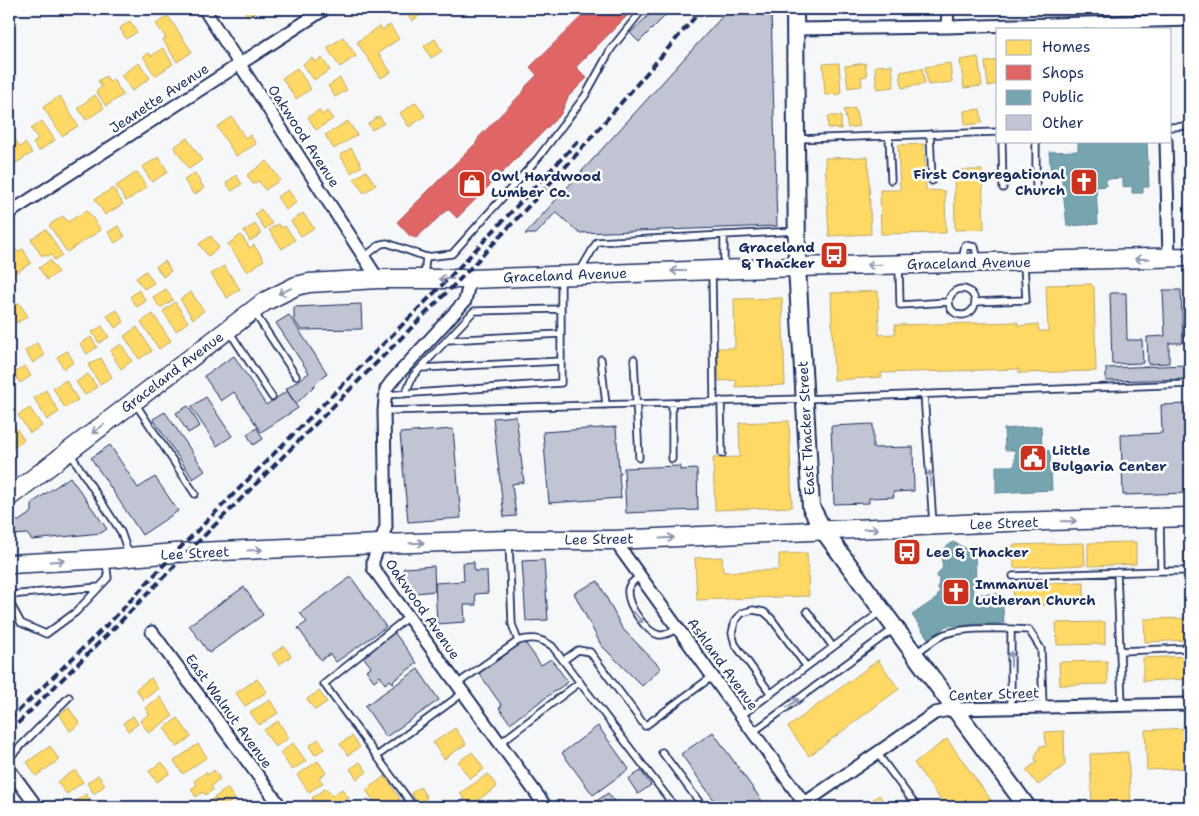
<svg xmlns="http://www.w3.org/2000/svg" width="1199" height="816" font-family="'Shantell Sans',sans-serif">
	<rect width="100%" height="100%" fill="#f6f7f9"/>
	<filter id="ink" filterUnits="userSpaceOnUse"><feTurbulence type="fractalNoise" baseFrequency=".02" numOctaves="2"/><feDisplacementMap in="SourceGraphic" scale="10" xChannelSelector="R" yChannelSelector="G"/><feConvolveMatrix kernelMatrix="1 2 1 2 8 2 1 2 1" color-interpolation-filters="sRGB"/></filter>
	<g filter="url(#ink)">
		<path fill="#ffd966" stroke="#bba664" d="M243 9H260L248 16Z
			M404 9H425L426 11 412 21Z
			M168 16 192 52 177 62 163 40 166 38 156 24Z
			M130 21 137 32 126 39 120 28Z
			M390 25 399 39 378 53 391 72 381 78 357 42 380 26 382 30Z
			M343 37 356 56 340 67 327 48Z
			M435 39 442 51 431 58 424 46Z
			M163 48 173 64 155 76 143 56 149 53 151 56Z
			M978 57 982 86 964 88 960 60Z
			M1190 57V110H1188L1183 58Z
			M312 58 315 62 322 58 330 70 314 80 303 64Z
			M998 60V84L988 86 985 62Z
			M139 63 150 78 132 91 121 75Z
			M839 63 841 94 825 95 823 64Z
			M865 63 867 76 861 77 862 86 848 88 845 66Z
			M950 63 952 82 928 85 925 67Z
			M892 65 894 87 877 89 875 66Z
			M297 68 311 89 296 99 282 78Z
			M922 68 925 84 902 88 900 72Z
			M106 76 109 82 113 79 123 95 106 106 96 91 102 87 98 81Z
			M340 78 347 90 335 97 328 86Z
			M95 95 104 108 86 120 78 108Z
			M60 96 78 126 62 136 43 107Z
			M416 102 425 116 409 127 400 113Z
			M855 108 859 126 848 128 844 110Z
			M980 109 982 123 965 125 964 111Z
			M319 110 322 115 327 111 333 119 316 130 308 117Z
			M379 116 384 123 372 130 368 124Z
			M828 116H841V129L828 128Z
			M232 117 245 138 250 135 256 144 236 156 217 127Z
			M42 121 55 140 39 151 33 143 38 139 31 129Z
			M348 121 357 135 334 149 325 135Z
			M14 138 20 147 25 143 32 153 16 163 9 152V141Z
			M187 138 202 160 189 169 174 147Z
			M924 144 926 190 945 191 946 233 881 234 880 190H900L898 145Z
			M351 148 362 166 351 173 340 155Z
			M159 157 168 172 152 182 142 167Z
			M868 157 871 234 829 236 825 158Z
			M267 161 280 180 265 190 259 181 253 184 247 175Z
			M954 170H982L984 229 955 230Z
			M366 171 376 185 364 193 354 179Z
			M137 172 147 187 126 201 116 186Z
			M195 173 204 188 194 195 184 180Z
			M236 175 242 184 232 191 226 183Z
			M113 188 123 204 105 215 95 199Z
			M288 190 297 202 286 210 277 197Z
			M261 209 272 224 265 229 255 214Z
			M87 210 101 230 67 252 49 225 63 216 68 222Z
			M303 213 314 228 301 236 291 221Z
			M255 224 261 234 250 241 244 231Z
			M278 224 281 228 285 226 295 240 282 249 269 230Z
			M118 226 125 236 115 243 108 232Z
			M46 229 62 255 54 260 51 254 48 256 41 255 31 239Z
			M241 235 250 248 254 245 264 260 247 272 228 244Z
			M211 236 219 248 208 256 199 244Z
			M23 249 31 263 9 277V254L16 250 17 252Z
			M50 260 58 272 47 280 39 268Z
			M165 261 171 271 163 277 156 266Z
			M224 266 240 289 227 298 211 274Z
			M146 271 154 283 144 289 136 278Z
			M1091 284 1094 287 1096 371 1019 373V369L881 373 882 377 834 380 831 293 878 291 879 335 895 334V325L1018 322V326L1038 324 1039 331H1048L1046 285Z
			M166 289 173 300 160 308 153 297Z
			M139 290 146 301 137 307 130 297Z
			M191 292 204 311 193 319 180 299Z
			M782 298 785 385 736 387V380L719 381 718 348H735L734 299Z
			M175 302 188 322 176 331 163 311Z
			M19 303 28 316 17 323 9 309Z
			M117 310 124 322 115 328 107 316Z
			M153 314 171 341 159 349 141 322Z
			M102 326 109 337 99 343 92 332Z
			M137 327 152 351 139 359 124 336Z
			M91 337 97 347 87 354 80 344Z
			M37 343 45 355 33 363 25 351Z
			M121 344 132 361 121 369 110 351Z
			M67 351 74 362 64 369 57 357Z
			M101 358 112 377 100 384 88 365Z
			M25 366 31 376 20 383 14 373Z
			M88 374 97 387 85 395 76 382Z
			M66 380 78 400 65 408 53 388Z
			M46 390 59 412 47 420 34 398Z
			M30 408 42 426 30 433 18 415Z
			M789 421 792 507 715 510 713 458 740 457 739 423Z
			M14 425 24 440 9 451V428Z
			M1190 539V562H1184V540Z
			M1136 542V564L1088 566V543Z
			M1084 543 1085 565 1014 568 1013 545Z
			M807 553 809 596 697 600 695 558 722 557 723 572 779 570V554Z
			M1084 582V604L1014 606 1013 584Z
			M1190 618V640L1145 642 1144 619Z
			M1105 622V644L1057 645 1056 623Z
			M284 646 291 656 279 665 272 654Z
			M1190 656V679L1143 681V658Z
			M878 660 899 689 809 756 788 727Z
			M1107 661 1108 684 1060 685 1059 662Z
			M151 678 158 689 143 700 136 689Z
			M257 679 267 692 245 706 236 693Z
			M319 691 327 702 315 710 307 699Z
			M160 697 173 716 149 733 140 721 149 714 145 708Z
			M270 700 278 713 259 725 250 712Z
			M69 708 80 724 70 731 59 714Z
			M133 716 138 724 128 731 123 723Z
			M178 718 191 737 177 747 164 728Z
			M278 721 289 738 275 747 264 730Z
			M455 728 466 744 444 759 433 743Z
			M1190 728V768L1147 770 1145 730Z
			M1064 731 1065 765 1038 785 1026 770 1037 762 1035 758 1040 746H1046L1045 732Z
			M352 736 360 747 348 755 340 744Z
			M318 739 325 748 315 755 309 746Z
			M947 739 996 807H946L914 763Z
			M293 743 306 761 292 770 280 753Z
			M198 744 207 757 183 774 174 761Z
			M50 746 59 760 36 776 27 762Z
			M472 752 484 769 470 779 458 762Z
			M1128 752 1131 807H1092L1090 754Z
			M318 761 326 773 319 778 323 783 309 792 297 775Z
			M162 762 170 773 157 782 149 771Z
			M360 762 367 772 357 779 350 769Z
			M75 770 83 782 67 794 57 782Z
			M214 770 220 779 211 786 213 790 205 795 203 792 196 797 191 789 197 785 194 781 206 772 208 775Z
			M488 774 497 787 469 806 460 793Z
			M98 775 105 785 94 794 87 783Z
			M385 776 400 799 388 807H378L366 790Z
			M420 787 427 798 418 804 411 793Z
			M227 788 235 799 223 807H214L210 801Z
			M326 788 332 796 342 789 349 798 336 807H319L312 798Z
			M86 794 95 807H73L71 804Z
			M879 795 888 807H863Z
			M511 799 517 807H500Z"/>
		<path fill="#e06666" stroke="#a55664" d="M589 9H634L576 67 587 78 568 97 561 114 457 218 448 209 416 238 410 236 397 222 476 143 479 137 524 91 526 86 537 75 530 67Z"/>
		<path fill="#76a5af" stroke="#5b8297" d="M1091 141H1147L1149 187H1143V193H1132V186L1123 187V178L1106 179V186L1096 187 1098 224 1067 226 1061 173 1051 174 1049 152 1078 151V142Z
			M1041 426 1042 450 1050 451 1052 490 996 493V466H1015V450H1005L1004 429Z
			M953 542 969 550V553L975 555 976 581 972 583 975 588 972 589 974 594H1002L1004 623 946 626 929 640 912 615 937 598 940 590 938 589 939 578 936 577 943 567 940 552Z"/>
		<path fill="#c0c4d3" stroke="#1b2f5e" d="M655 9H672L639 42 630 33Z
			M729 9H771L777 226 579 233 556 212 536 234H525Z
			M1187 275H1190V351Z
			M1163 290H1181L1183 343H1169V363L1148 364 1147 337 1165 336Z
			M1110 293H1126L1127 340H1142L1143 363 1112 364Z
			M361 304 362 329 301 330 294 320V307Z
			M289 315 327 373 296 404 286 389 309 373 276 323Z
			M234 356 266 405 287 391 298 408 261 432 234 392 221 401 204 376Z
			M1186 365V379L1106 381V368Z
			M206 397 232 436 217 446 191 407Z
			M1188 404 1190 493 1123 495 1121 435 1162 433 1161 405Z
			M188 406 200 426 188 433 176 413Z
			M165 412 205 471 193 479 153 419Z
			M516 416 524 482 512 484 516 516 504 517 493 418Z
			M873 424V448L913 447 914 491 893 492 894 497 869 498V503L834 504 831 426Z
			M616 427 619 472H621V474H619L621 498 549 503 543 432Z
			M257 428 263 439 253 445 247 434Z
			M453 429 461 518 408 522 400 433Z
			M110 445 138 488 155 477 178 511 142 535 91 458Z
			M680 466V470L697 469 698 510 626 513 624 468Z
			M70 477 107 529 101 533 32 540 27 534 11 535 9 533V525L14 521H19L32 512V503Z
			M544 560 548 620 526 621 522 561Z
			M474 562V571H487L488 593 475 594 476 605H464L465 622 437 624 435 583 464 581 463 563Z
			M434 566 435 591 416 593 402 573 404 568Z
			M351 577 386 627 336 662 330 654 321 660 298 628 307 622 300 613Z
			M598 581 622 628 661 668 642 686 601 645 574 593Z
			M244 587 263 615 209 653 189 625Z
			M394 632 417 663 393 681 394 682 393 683 390 680 385 684 380 676 374 681 366 670 371 667 362 655Z
			M524 641 541 665 551 659 568 682 510 723 499 708 502 706 479 673Z
			M418 669 439 700 386 737 365 706Z
			M598 726 629 769 593 795 562 753Z
			M713 732 762 801 754 807H719L681 754Z
			M641 771 651 785 638 794 628 779Z
			M608 793 617 805 614 807H588Z"/>
		<g fill="none" stroke-linecap="round" stroke-linejoin="round">
			<defs>
				<path id="lane" d="M1170 127 1190 126
					M930 134 932 181
					M889 136 891 180
					M797 139 998 132
					M1002 141 1003 188
					M1036 186V141
					M364 257 381 244 387 243 426 257
					M962 261 965 245 975 247 978 260
					M899 267 900 305 948 302
					M724 268V235
					M580 271 597 242 796 231
					M712 272 714 402
					M424 277 426 257 452 254 538 158 585 96 611 49 643 9
					M949 302a13 13 0 1 1 26 0a13 13 0 1 1-26 0Z
					M975 302 1026 300 1024 264
					M254 312 296 376
					M229 331 272 397
					M447 340 561 334
					M601 359 606 405
					M634 359 639 458
					M421 368 561 361
					M405 394 413 376 474 311 561 309
					M924 394 933 524
					M385 395 561 383V278
					M721 401 722 454
					M135 403 195 494
					M672 403V459
					M384 411 804 399 1190 384
					M70 453 121 532 129 555
					M509 541 512 624 518 641
					M1161 571H1190
					M1117 572 1122 705
					M640 576C635 580 628 584 628 591 627 605 646 632 659 635 666 636 672 631 678 628
					M1013 576 1161 571 1160 519
					M9 595 99 587
					M9 601 21 623 46 634 76 612 108 578 106 562
					M807 611 833 647
					M408 617 324 684 414 807
					M1120 651 1190 648
					M916 653C925 647 935 638 945 634 965 627 990 629 1011 629
					M564 660 578 650 590 652 645 726 713 676
					M457 684 518 641C532 637 540 638 552 646L675 807
					M771 694 735 644 732 633 735 621 742 613 753 610 764 612 771 618 806 666
					M1011 708V629L1029 630 1041 649 1043 707
					M742 715 880 612
					M753 732 895 628
					M500 743 580 682
					M662 752 703 807
					M877 753 917 807
					M377 756 463 693
					M9 758 69 697"/>
				<path id="street" d="M204 9 378 279
					M947 27 948 9
					M795 29 947 27 1190 20
					M1166 141 1169 258
					M9 213 325 9
					M470 279 465 301 391 382 386 389 384 411 386 527 373 561V568L546 807
					M614 540 807 807
					M152 632 281 807
					M9 769 37 807
					M799 807 935 713 954 709 1190 704"/>
				<path id="secondary" d="M795 9 797 267 811 507 823 530 1027 807"/>
				<path id="primary" d="M9 497 264 302 296 286 309 283 378 279H470L797 267 1190 257
					M9 564 106 559 175 553 379 544 509 540H614L1007 522 1190 517"/>
			</defs>
			<use href="#lane" stroke="#1b2f5e" stroke-width="9"/>
			<use href="#street" stroke="#1b2f5e" stroke-width="15"/>
			<use href="#secondary" stroke="#1b2f5e" stroke-width="20"/>
			<use href="#primary" stroke="#1b2f5e" stroke-width="21"/>
			<use href="#lane" stroke="#fff" stroke-width="5.5"/>
			<use href="#street" stroke="#fff" stroke-width="11"/>
			<use href="#secondary" stroke="#fff" stroke-width="16"/>
			<use href="#primary" stroke="#fff" stroke-width="18"/>
			<path stroke="#1b2f5e" stroke-width="4" stroke-dasharray="8 4" stroke-linecap="butt" d="M9 720 115 617 175 553 449 278 580 139
				M9 732 120 622 187 553 461 278 570 162 702 9"/>
		</g>
		<defs><path id="oneway-shaft" d="M-6 0H5M1.5-3L5.5 0L1.5 3" fill="none" stroke-width="1.6" stroke-linecap="round" stroke-linejoin="round" transform="scale(1.25)"/></defs>
		<g stroke="#8d97ae">
			<use href="#oneway-shaft" transform="translate(1142 259) rotate(179)"/>
			<use href="#oneway-shaft" transform="translate(874 265) rotate(178)"/>
			<use href="#oneway-shaft" transform="translate(678 271) rotate(178)"/>
			<use href="#oneway-shaft" transform="translate(446 279) rotate(180)"/>
			<use href="#oneway-shaft" transform="translate(285 291) rotate(156)"/>
			<use href="#oneway-shaft" transform="translate(98 429) rotate(143)"/>
			<use href="#oneway-shaft" transform="translate(930 478) rotate(-94)"/>
			<use href="#oneway-shaft" transform="translate(1069 521) rotate(-1)"/>
			<use href="#oneway-shaft" transform="translate(871 529) rotate(-2)"/>
			<use href="#oneway-shaft" transform="translate(667 538) rotate(-3)"/>
			<use href="#oneway-shaft" transform="translate(417 543) rotate(-2)"/>
			<use href="#oneway-shaft" transform="translate(255 550) rotate(-3)"/>
			<use href="#oneway-shaft" transform="translate(57 561) rotate(-3)"/>
			<use href="#oneway-shaft" transform="translate(638 617) rotate(51)"/>
			<use href="#oneway-shaft" transform="translate(1011 659) rotate(-90)"/>
			<use href="#oneway-shaft" transform="translate(793 703) rotate(-36)"/>
		</g>
	</g>
	<defs>
		<symbol id="church-square" viewBox="-11 -11 22 22"><rect x="-9" y="-9" width="18" height="18" rx="4" fill="#c8321e" stroke="#fff"/><path d="M-1.2-6h2.4v3.5h3.3v2.4h-3.3V6h-2.4V-.1h-3.3v-2.4h3.3Z" fill="#fff"/></symbol>
		<symbol id="shop-square" viewBox="-11 -11 22 22"><rect x="-9" y="-9" width="18" height="18" rx="4" fill="#c8321e" stroke="#fff"/><path d="M-5-2.5h2.3a2.7 3.5 0 0 1 5.4 0H5L5.5 6h-11ZM-1.5-2.5h3a1.5 2.3 0 0 0-3 0Z" fill="#fff"/></symbol>
		<symbol id="bus-square" viewBox="-11 -11 22 22"><rect x="-9" y="-9" width="18" height="18" rx="4" fill="#c8321e" stroke="#fff"/><path d="M-5-6H5V4H4V6H2V4H-2V6H-4V4H-5ZM-3.5-4V0h7V-4ZM-3.5 1.2v1.5H-2V1.2ZM2 1.2v1.5H3.5V1.2Z" fill="#fff"/></symbol>
		<symbol id="civic-square" viewBox="-11 -11 22 22"><rect x="-9" y="-9" width="18" height="18" rx="4" fill="#c8321e" stroke="#fff"/><path d="M-.6-6.5H3V-4.5H.6V-3L4-1V1h2V6H-6V1h2V-1L-.6-3ZM-1.2 2.5V6h2.4V2.5Z" fill="#fff"/></symbol>
	</defs>
	<g fill-rule="evenodd">
		<use href="#church-square" x="1068" y="166" width="32" height="32"/>
		<use href="#shop-square" x="456" y="168" width="32" height="32"/>
		<use href="#bus-square" x="818" y="239" width="32" height="32"/>
		<use href="#civic-square" x="1017" y="442" width="32" height="32"/>
		<use href="#bus-square" x="891" y="536" width="32" height="32"/>
		<use href="#church-square" x="940" y="576" width="32" height="32"/>
	</g>
	<g text-anchor="middle" stroke-width="5" stroke-linejoin="round" paint-order="stroke">
		<g font-size="14" fill="#1b2f5e" stroke="#fff">
			<text transform="translate(159 98) rotate(-33)" y="5">Jeanette Avenue</text>
			<text transform="translate(304 136) rotate(57)" y="5">Oakwood Avenue</text>
			<text transform="translate(969 263) rotate(-1)" y="5">Graceland Avenue</text>
			<text transform="translate(565 275) rotate(-2)" y="5">Graceland Avenue</text>
			<text transform="translate(172 372) rotate(-37)" y="5">Graceland Avenue</text>
			<text transform="translate(806 428) rotate(-93)" y="5">East Thacker Street</text>
			<text transform="translate(1004 523) rotate(-2)" y="5">Lee Street</text>
			<text transform="translate(599 539) rotate(-1)" y="5">Lee Street</text>
			<text transform="translate(195 553) rotate(-3)" y="5">Lee Street</text>
			<text transform="translate(423 609) rotate(55)" y="5">Oakwood Avenue</text>
			<text transform="translate(723 664) rotate(54)" y="5">Ashland Avenue</text>
			<text transform="translate(994 694) rotate(-2)" y="5">Center Street</text>
			<text transform="translate(229 711) rotate(54)" y="5">East Walnut Avenue</text>
		</g>
		<g font-size="14" font-weight="bold" fill="#1b2f5e" stroke="#fff" text-anchor="start">
			<text x="1065" y="179" text-anchor="end">First Congregational<tspan x="1065" dy="16">Church</tspan></text>
			<text x="491" y="181">Owl Hardwood<tspan x="491" dy="16">Lumber Co.</tspan></text>
			<text x="815" y="252" text-anchor="end">Graceland<tspan x="815" dy="16">&amp; Thacker</tspan></text>
			<text x="1052" y="455">Little<tspan x="1052" dy="16">Bulgaria Center</tspan></text>
			<text x="926" y="557">Lee &amp; Thacker</text>
			<text x="975" y="589">Immanuel<tspan x="975" dy="16">Lutheran Church</tspan></text>
		</g>
	</g>
	<rect width="1199" height="816" fill="none" stroke="#fff" stroke-width="30"/>
	<rect x="15" y="15" width="1169" height="786" fill="none" stroke="#1b2f5e" stroke-width="2" filter="url(#ink)"/>
	<rect x="996" y="28" width="175" height="115" fill="#ffffff" stroke="#a4acbf"/>
	<rect x="1006" y="40" width="25" height="15" fill="#ffd966" stroke="#a4acbf"/>
	<text x="1042" y="52" font-size="15" fill="#1b2f5e">Homes</text>
	<rect x="1006" y="65" width="25" height="15" fill="#e06666" stroke="#a4acbf"/>
	<text x="1042" y="78" font-size="15" fill="#1b2f5e">Shops</text>
	<rect x="1006" y="90" width="25" height="15" fill="#76a5af" stroke="#a4acbf"/>
	<text x="1042" y="102" font-size="15" fill="#1b2f5e">Public</text>
	<rect x="1006" y="115" width="25" height="15" fill="#c0c4d3" stroke="#a4acbf"/>
	<text x="1042" y="128" font-size="15" fill="#1b2f5e">Other</text>
</svg>
